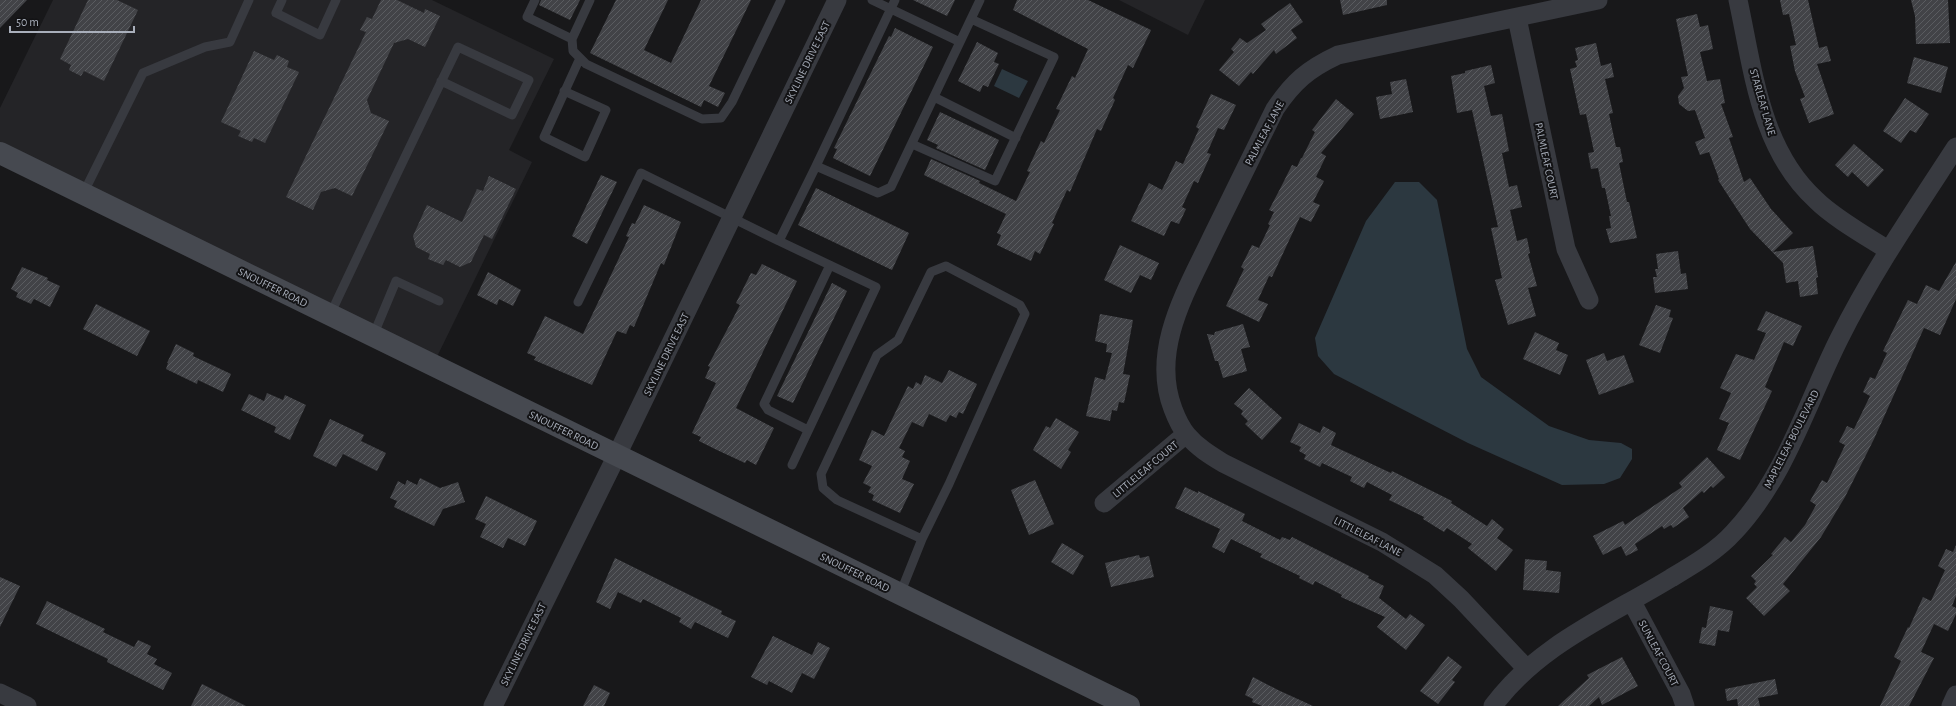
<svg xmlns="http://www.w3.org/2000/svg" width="1956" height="706" font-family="'Alegreya Sans',sans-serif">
	<defs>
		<pattern id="building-hatch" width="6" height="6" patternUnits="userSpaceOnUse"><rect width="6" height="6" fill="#424347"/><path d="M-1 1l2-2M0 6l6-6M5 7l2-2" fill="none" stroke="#5a5c60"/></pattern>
	</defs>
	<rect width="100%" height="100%" fill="#18181a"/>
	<path fill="#242427" d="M53 0H432L554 59 509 150 532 162 431 369 0 158V108Z
		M1119 0H1205L1188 35Z"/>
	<path fill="#2c3840" d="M1002 69 1028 81 1019 98 994 86Z
		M1395 182H1419L1437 200 1467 349 1481 377 1549 426 1589 440 1621 443 1632 449V459L1620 478 1604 484 1562 485 1468 443 1334 374 1318 356 1315 338 1366 221Z"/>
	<path fill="url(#building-hatch)" d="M0 0H27L0 28Z
		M88 0H117L138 10 104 81 84 71 81 76 69 70 71 65 60 59Z
		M381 0H397L424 13 425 9 440 16 425 47 408 39 394 43 367 100 371 113 389 121 352 196 335 188 321 192 313 210 286 197 366 32 360 30 367 17 372 19Z
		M541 0H580L570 20 539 5Z
		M616 0H668L644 50 671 63 701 0H751L709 86 725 93 718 107 704 100 701 107 590 53Z
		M913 0H955L947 16Z
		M1017 0H1088L1151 30 1133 68 1128 65 1113 98 1115 100 1110 111 1101 131 1097 129 1070 192 1067 190 1052 223 1054 224 1040 254 1035 251 1031 261 997 245 1001 235 997 233 1006 214 924 175 931 159 980 181 979 183 1016 201 1030 172 1027 171 1041 141 1044 143 1060 110 1056 109 1072 76 1075 78 1088 49 1013 10Z
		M1340 0H1387V5L1343 15Z
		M1780 0H1808L1819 48 1827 46 1831 61 1817 64 1834 114 1809 123 1800 99 1805 97 1795 71 1790 46 1796 45 1789 14 1783 15Z
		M1911 0H1948L1950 43 1916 44 1915 16Z
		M1290 3 1303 22 1291 30 1297 38 1276 54 1274 50 1253 74 1251 72 1239 86 1219 70 1234 52 1231 49 1240 38 1247 43 1266 30 1261 24Z
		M1697 14 1700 27 1708 25 1713 49 1700 52 1707 81 1720 79 1725 103 1721 104 1733 137 1729 138 1744 182 1750 178 1771 209 1793 233 1773 252 1813 246 1818 277 1816 278 1818 294 1800 297 1798 281 1786 283 1783 263 1750 229 1718 180 1719 179 1709 152 1700 155 1695 142 1705 138 1695 110 1688 111 1679 104 1678 96 1684 88 1681 77 1688 76 1676 19Z
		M895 28 933 47 870 176 833 158 837 149 834 148 889 36 891 37Z
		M977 42 998 53 994 62 999 64 988 87 983 85 980 92 958 81Z
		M1596 43 1601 66 1611 63 1614 77 1605 79 1613 113 1609 114 1616 147H1620L1623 162 1619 163 1627 202H1629L1637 238 1610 243 1606 229 1611 228 1609 216H1611L1605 188H1602L1598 168 1591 169 1588 153 1594 152 1586 114 1580 115 1570 69 1577 67 1575 61 1578 60 1575 48Z
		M254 51 274 60 277 55 289 61 287 67 299 72 265 143 254 138 252 142 238 136 241 131 221 122Z
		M1914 57 1948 67 1941 93 1907 83Z
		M1491 65 1495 83 1484 86 1491 116 1502 114 1509 151 1502 153 1509 187 1517 185 1522 207 1510 210 1517 241 1527 238 1530 253 1528 254 1537 286 1528 288 1536 316 1508 325 1495 280 1502 278 1491 228 1498 227 1472 110 1457 113 1451 76 1465 73V71Z
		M1406 79 1413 112 1380 119 1376 97 1392 94 1390 82Z
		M1211 94 1236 105 1224 130 1218 128 1207 153 1211 154 1198 183 1194 181 1182 207 1186 209 1179 224 1171 221 1164 236 1131 221 1149 183 1162 190 1176 161 1183 164 1199 129 1196 127Z
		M1905 98 1929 114 1916 133 1910 130 1901 143 1883 131Z
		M1336 99 1354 114 1321 153 1326 156 1316 177 1324 181 1313 202 1320 205 1311 222 1300 217 1272 277 1269 276 1258 300 1268 304 1259 322 1226 306 1244 269 1241 267 1252 245 1259 248 1270 225 1268 224 1274 212 1269 210 1281 187 1292 165 1297 167 1301 158H1302L1315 132 1312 130Z
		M940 112 999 140 985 170 936 148 938 145 927 140Z
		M1854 144 1884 170 1868 187 1852 172 1848 177 1835 165Z
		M601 175 617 182 587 244 572 236Z
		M489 176 516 189 492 239 484 235 471 262 460 267 446 260 443 265 428 259 430 254 416 247 413 236 427 205 462 222 477 189 483 191Z
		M816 188 909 233 892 270 798 225Z
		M644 205 681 222 664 265 661 263 634 327 630 325 626 334 617 331 592 385 534 360 536 357 527 353 545 316 583 334 629 237 626 236 632 223 635 224Z
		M1120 245 1159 263 1151 280 1140 275 1131 293 1104 280Z
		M1678 251 1681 274 1686 273 1688 289 1655 293 1653 277H1657L1655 269H1658L1656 254Z
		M1956 262V299L1940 335 1924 328 1874 439 1845 497 1821 537 1783 584 1790 591 1764 616 1746 598 1757 587 1754 584 1756 581 1751 576 1773 555 1771 554 1785 537 1791 542 1805 525 1816 505 1810 501 1822 480 1827 483 1845 445 1839 442 1847 426 1854 429 1870 396 1863 392 1870 377 1875 379 1887 353 1883 351 1908 300 1917 304 1926 285 1939 291Z
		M762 264 797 281 736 408 774 428 756 465 747 460 745 463 717 450 699 441 701 437 692 433 716 383 705 378 710 367 708 366 740 305 736 303 751 273 756 275Z
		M22 267 48 278 47 280 60 286 50 307 34 299 31 304 16 297 18 293 11 289Z
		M488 272 521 290 513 306 499 299 497 305 477 295Z
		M832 283 847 291 793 403 777 396Z
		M96 304 150 331 137 356 83 329Z
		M1656 305 1671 310 1669 317 1673 318 1660 353 1639 345Z
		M1766 311 1802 326 1793 346 1784 342 1765 387 1772 391 1740 460 1717 450 1729 423 1719 419 1731 393 1720 388 1736 354 1754 360 1766 333 1757 330Z
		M1100 314 1133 320 1123 374 1130 375 1124 403 1119 402 1117 411 1112 410 1110 421 1086 416 1095 377 1105 380 1112 353 1106 352 1107 344 1095 341Z
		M1243 324 1250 347 1241 349 1247 371 1223 378 1218 361H1215L1207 334 1214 335 1215 332Z
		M1535 332 1559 343 1556 350 1568 355 1560 375 1523 359Z
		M176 344 194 353 193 356 231 374 223 392 198 380 197 384 166 369 168 363H167Z
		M1604 353 1607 361 1624 355 1634 382 1599 395 1586 360Z
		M949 370 977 384 963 414 959 412 956 418 950 415 946 422 929 414 923 427 912 422 899 448 905 451 902 457 910 461 902 479 914 484 900 513 872 500 874 495 868 492 871 487 863 483 872 466 859 460 872 430 884 436 908 386 913 389 916 382 921 385 925 375 942 383Z
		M1249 388 1282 418 1262 440 1245 424 1248 421 1241 414 1243 411 1234 404Z
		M267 393 283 400 285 395 306 405 290 440 274 432 276 427 241 410 249 394 264 401Z
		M1056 418 1079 432 1068 450 1071 452 1061 469 1033 450 1046 426 1050 428Z
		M330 419 364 435 361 441 386 453 377 471 343 454 336 467 313 456Z
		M1299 423 1320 433 1323 426 1336 433 1331 445 1391 473 1392 471 1452 501 1451 503 1487 526 1492 519 1504 529 1497 538 1513 550 1496 571 1468 548 1472 544 1447 528 1444 532 1423 519 1424 517 1389 500 1392 495 1367 482 1364 488 1350 481 1352 477 1322 463 1320 467 1304 459 1306 455 1299 451 1301 447 1290 442Z
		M1707 457 1725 477 1713 488 1711 486 1704 493 1702 491 1683 508 1689 517 1673 528 1671 525 1664 529 1662 526 1635 544 1638 550 1626 556 1621 546 1603 555 1593 536 1623 521 1625 525 1682 487 1679 483Z
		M420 478 440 488 458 482 465 502 443 509 434 526 394 507 397 501 390 498 398 481 405 485 407 480 417 485Z
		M1035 480 1054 524 1029 535 1011 490Z
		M1185 487 1198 493V491L1245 514 1242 521 1280 540 1282 537 1290 540 1292 537 1369 576 1368 578 1384 586 1379 598 1406 619 1410 614 1425 625 1406 650 1377 627 1385 617 1341 597 1342 595 1315 581 1313 585 1299 578 1300 576 1260 557 1262 554 1231 539 1224 553 1212 547 1220 529 1175 508Z
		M486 496 537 521 525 546 508 538 503 548 480 537 486 524 475 519Z
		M1062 543 1084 556 1073 575 1051 562Z
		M1956 545V596L1952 606 1956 608V614L1948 631 1934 624 1921 652 1934 658 1909 706H1880L1901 661 1894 657 1908 627 1909 628 1923 597 1931 601 1945 570 1938 566 1946 549 1953 552Z
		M1139 555 1140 558 1149 556 1154 577 1111 587 1105 563Z
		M615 558 722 611 721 614 736 621 728 638 695 622 691 629 679 622 681 618 643 599 641 603 618 592 610 609 596 602Z
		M1525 559 1547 561 1546 570 1561 572 1559 593 1523 590Z
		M0 577 20 586 0 627Z
		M47 601 105 629 103 632 134 647 138 640 151 646 147 654 157 659 154 664 172 673 163 690 107 662 108 659 36 624Z
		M1710 606 1733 611 1729 632 1718 630 1715 646 1699 643 1702 627 1706 628Z
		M773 636 812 655 818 642 830 648 814 679 802 673 792 693 769 681 767 685 751 677Z
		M1448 656 1462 667 1452 680 1455 682 1438 704 1420 691Z
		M1622 657 1638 686 1602 705 1599 697 1589 706H1558L1589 678 1587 675Z
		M1253 677 1278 690 1313 706H1262L1252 702 1253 699 1245 695Z
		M1775 679 1778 694 1758 698 1760 706H1738L1737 699 1727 701 1725 689Z
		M202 684 246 706H191Z
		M594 685 610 693 604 706H583Z"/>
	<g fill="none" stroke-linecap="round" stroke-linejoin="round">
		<path stroke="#383a40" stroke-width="9" d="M282 0 276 13 320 35 336 0
			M535 0 527 17 572 39
			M590 0 572 39 573 51 586 64 702 119 721 118 732 102 781 0
			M872 0 960 42 980 0
			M895 0 816 166 878 193 891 187 960 42
			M564 91 606 110 585 157 544 137 580 58
			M934 97 1016 138
			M912 144 995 181 1054 57 971 19
			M83 194 143 73 205 47 230 42 249 0
			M779 241 876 287 792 465
			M578 302 641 173 779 241 816 166
			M330 315C372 225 415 136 458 47L529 80 512 115 441 81
			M373 336 396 281 439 301
			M808 430 768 410 764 404 830 265
			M900 594 922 539 949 484 1025 314 1020 305 946 266 931 272 898 340 877 355 821 474 823 488 837 500 922 539"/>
		<path stroke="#383a40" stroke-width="19" d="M1738 0C1753 69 1760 149 1816 200 1834 218 1866 236 1888 250
			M1517 18 1566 249 1589 300
			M1104 503 1186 434
			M1632 602 1681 694 1685 706
			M1526 668 1461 599 1435 575 1382 542 1223 463C1210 455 1197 447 1187 435 1181 428 1176 417 1173 409 1150 349 1187 290 1212 237 1233 194 1254 152 1275 109 1293 82 1308 69 1338 55L1598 0
			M0 693 27 706
			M493 706 617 455 837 0
			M1493 706C1538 645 1607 617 1671 578 1693 565 1717 551 1734 532 1785 478 1807 403 1839 339 1873 271 1915 210 1956 147
			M1951 706 1956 695"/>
		<path stroke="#464950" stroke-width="22" d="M0 153 1129 706"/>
	</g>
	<g text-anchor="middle" stroke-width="4" stroke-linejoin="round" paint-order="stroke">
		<g font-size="11" fill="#a9afbb" stroke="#131315">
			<text transform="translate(807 62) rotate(-64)" y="4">SKYLINE DRIVE EAST</text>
			<text transform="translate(1763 102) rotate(74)" y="4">STARLEAF LANE</text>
			<text transform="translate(1264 133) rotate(-62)" y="4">PALMLEAF LANE</text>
			<text transform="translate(1547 161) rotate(78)" y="4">PALMLEAF COURT</text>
			<text transform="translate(273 287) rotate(26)" y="4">SNOUFFER ROAD</text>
			<text transform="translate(666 354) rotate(-64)" y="4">SKYLINE DRIVE EAST</text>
			<text transform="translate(564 430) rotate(26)" y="4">SNOUFFER ROAD</text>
			<text transform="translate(1791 439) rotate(-63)" y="4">MAPLELEAF BOULEVARD</text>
			<text transform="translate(1145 469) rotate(-40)" y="4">LITTLELEAF COURT</text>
			<text transform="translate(1368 536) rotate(27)" y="4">LITTLELEAF LANE</text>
			<text transform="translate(855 572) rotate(26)" y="4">SNOUFFER ROAD</text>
			<text transform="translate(523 644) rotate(-64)" y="4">SKYLINE DRIVE EAST</text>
			<text transform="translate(1659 653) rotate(62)" y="4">SUNLEAF COURT</text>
		</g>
	</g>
	<path d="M10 26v6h124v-6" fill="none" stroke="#a9afbb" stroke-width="2"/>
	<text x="16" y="26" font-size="12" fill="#a9afbb" stroke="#131315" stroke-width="3" paint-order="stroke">50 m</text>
</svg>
